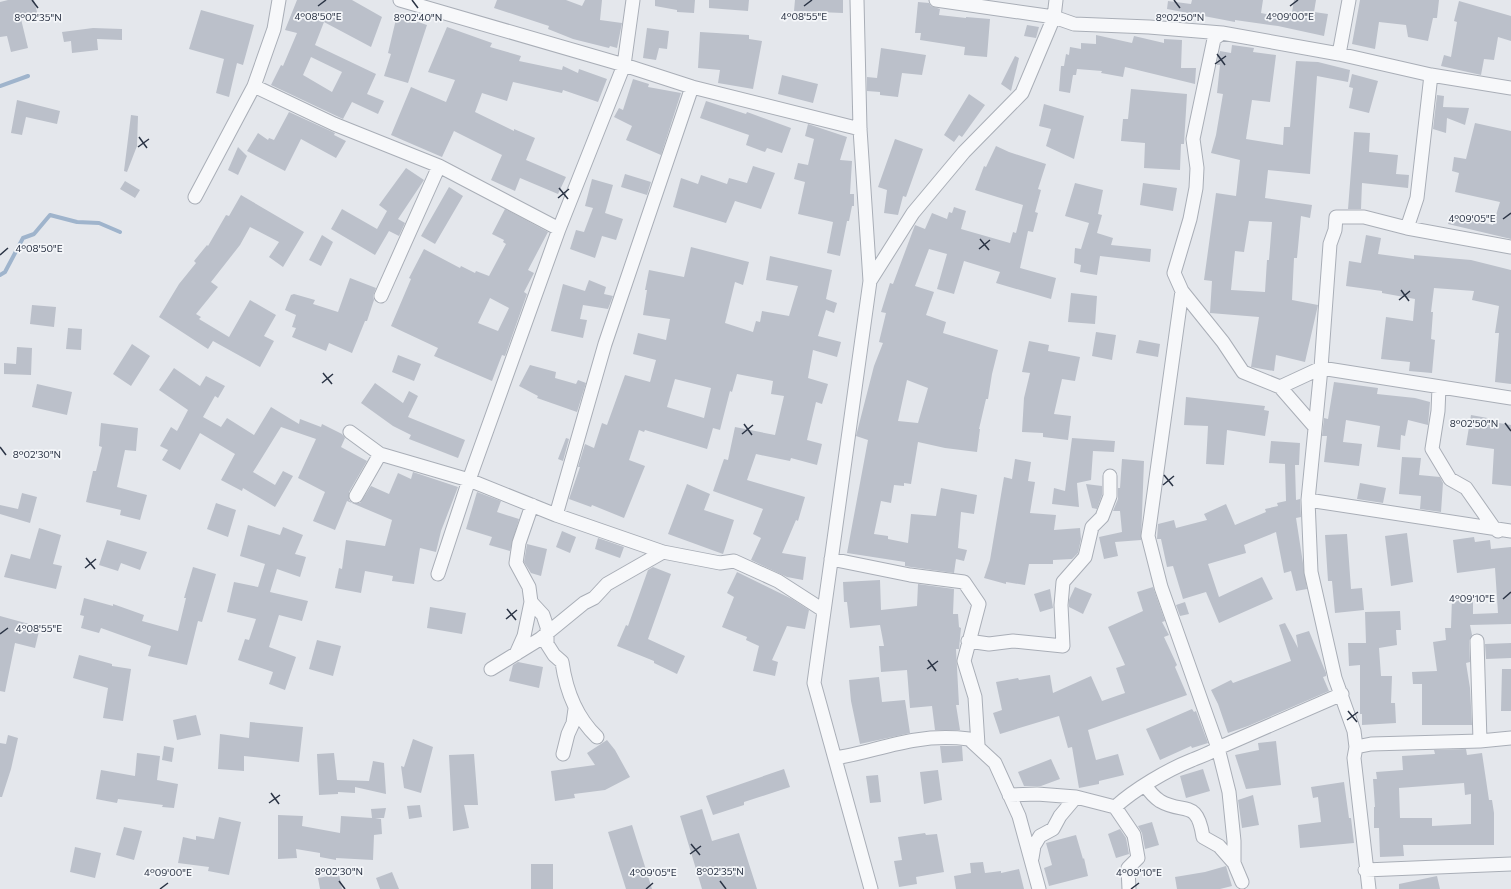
<svg xmlns="http://www.w3.org/2000/svg" width="1511" height="889" font-family="Commissioner,sans-serif">
	<rect width="100%" height="100%" fill="#e4e7ec"/>
	<g fill="none" stroke-linecap="round" stroke-linejoin="round">
		<path stroke="#9fb4cc" stroke-width="4" d="M0 86 28 76
			M0 275 5 272 23 238 34 234 50 215 77 222 99 223 120 232"/>
	</g>
	<path fill="#bbc0ca" fill-rule="evenodd" d="M8 0H34L38 16 21 19 28 48 11 52 7 36 0 37V2Z
		M297 0H352L382 17 371 47 324 22 315 45 376 74 367 94 384 101 378 114 352 102 343 119 271 85 281 65 283 66 297 33 285 30ZM311 57 342 72 332 92 303 75Z
		M497 0H566L582 6 585 0H602L600 20 622 23 617 48 610 46 609 48 573 39 548 29 549 26 494 8Z
		M655 0H695L694 13 677 12V10L655 6Z
		M709 0H749L748 11 709 8Z
		M795 0H843V13L794 11Z
		M1192 0H1263L1261 13 1291 19 1294 0H1316L1314 12 1328 14 1324 36 1278 26 1235 20V22L1167 9 1168 1 1191 4Z
		M1360 0H1439L1437 18H1433L1428 41 1408 37 1406 25 1379 22 1375 49 1352 44Z
		M1459 1 1511 16V41L1498 37 1494 60 1484 59 1481 75 1441 66 1444 55 1451 57 1457 22 1454 21Z
		M918 2 929 3 931 6 940 9 939 15 966 18V17L990 19 987 57 964 55 965 47 920 40 921 33H915Z
		M201 10 254 25 243 65 237 63 229 97 216 93 224 59 189 49Z
		M397 15 427 25 408 83 384 76 391 54 388 53Z
		M1027 25 1039 27 1036 38 1024 36Z
		M447 27 492 43 490 47 521 56 519 61 562 70 563 66 578 73 579 69 607 79 598 102 563 90 562 93 513 82 507 101 482 93 475 112 514 131V129L535 138 526 160 566 177 558 194 520 178 515 191 491 180 502 155 454 131 442 157 391 135 411 87 446 102 455 80 428 72Z
		M93 28 122 29V40L97 39 98 50 72 53 71 41 64 42 62 32Z
		M647 28 669 31 667 49 659 48 656 60 643 58Z
		M700 32 749 35V39L762 41 753 89 718 83 720 70 698 68Z
		M1096 35 1132 43 1134 36 1164 43V39L1182 40 1181 68H1196L1195 84 1125 67 1123 77 1101 73 1102 71 1077 69 1076 75H1073L1070 93 1059 91 1061 66H1064L1066 54 1069 55 1070 47 1081 49V43L1096 44Z
		M1232 45 1254 48 1253 52 1276 55 1270 102 1252 100 1246 139 1283 145 1284 127H1290L1296 61 1318 62 1350 70 1348 82 1317 76 1310 174 1268 170 1265 198 1312 205 1310 218 1301 216 1297 258H1294L1292 300 1318 305 1305 362 1276 355 1274 371 1251 367 1259 317 1210 313 1212 281 1204 280 1216 193 1236 196 1240 160 1211 153 1216 135 1223 94 1217 93 1220 65H1217V63L1220 51 1231 53ZM1249 221 1272 222 1269 260H1267L1265 292 1231 290 1235 251 1244 252Z
		M881 48 926 55 922 75 902 73 898 97 880 95V92L867 91V77L877 78Z
		M1015 56 1019 58 1011 91 1001 84Z
		M1352 74 1378 81 1369 113 1349 108 1353 88 1349 87Z
		M782 75 818 84 813 103 778 94Z
		M633 79 649 84 648 87 681 93 661 155 626 140 632 126 614 117 619 108 623 110Z
		M1131 89 1187 94 1184 144H1181L1180 170 1144 168 1145 143 1121 141 1123 119H1128Z
		M969 94 985 105 962 137 959 135 954 142 944 135Z
		M1437 95 1444 96 1443 107 1469 108 1465 125 1447 118 1446 133 1433 129Z
		M17 100 60 111 57 124 26 117 22 135 11 133Z
		M706 101 746 114 747 112 791 128 782 153 767 148 765 152 746 145 749 135 700 118Z
		M1044 104 1084 116 1074 159 1046 146 1051 129 1039 126Z
		M289 112 335 133 334 135 346 141 336 158 301 139 285 171 247 151 258 133 268 140 269 138 274 140Z
		M131 115 138 116 137 146 127 172 124 171Z
		M1475 123 1511 131V239L1448 224 1450 214 1493 225 1500 202 1455 192 1459 173 1452 171 1454 157 1466 159Z
		M808 124 847 137 840 160 852 161 850 194H854V206H852L849 221H847L840 256 827 253 833 222 798 214 805 182 794 179 798 163 808 165 814 139 805 136Z
		M1354 132 1370 133 1369 152 1398 155 1396 174 1409 175 1408 188 1362 183 1361 209H1348Z
		M895 139 923 149 906 197 903 196 898 215 884 213 887 190 878 187Z
		M996 146 1009 152 1046 164 1038 189 1041 190 1035 212 1038 213 1033 232 1028 231 1020 268 1056 278 1051 299 996 283 1000 272 964 261 954 294 937 289 947 254 929 249 915 286 934 292 926 315 946 322 943 333 998 350 992 374 988 399H986L979 429H980L977 452 945 448 918 442 911 484 904 483V486L894 485 891 503 881 501 874 534 888 536V539L908 543 911 514 936 516 941 488 977 495 974 514 961 512 958 548 967 550 964 561 956 559 954 573 911 567 905 566V562L847 553 868 440 856 436 874 366 883 343 879 342 886 313 881 312 890 283 893 284 915 225 925 229 932 213 947 219 949 212 952 213 954 207 966 211 961 229 1010 243 1013 232 1016 233 1023 205 975 190 984 166 986 167ZM907 380 928 388 918 423 898 421Z
		M238 147 247 156 238 175 228 170Z
		M753 166 775 173 761 209 735 201 726 223 673 207 681 178 698 184 701 175 727 184 729 178 747 183Z
		M406 168 424 180 398 219 405 223 399 236 389 231 375 255 331 229 342 209 377 229 387 211 379 205Z
		M625 174 651 182 647 195 621 187Z
		M592 179 613 185 605 213 623 219 616 240 602 236 595 258 570 249 576 230 584 232 593 208 585 206Z
		M125 181 140 190 135 198 120 189Z
		M1075 183 1103 190 1098 214 1102 215 1097 233 1113 238 1111 245 1151 249 1150 262 1100 256 1097 275 1080 272 1081 265 1074 263 1075 248 1081 249 1089 223 1065 216Z
		M1143 183 1177 188 1173 211 1140 205Z
		M449 187 463 196 435 244 421 236Z
		M241 195 304 232 283 267 269 257 279 242 250 227 240 245 211 282 218 287 196 314 201 317 199 319 229 337 250 300 276 315 264 336 274 341 260 367 213 341 208 349 159 317 179 284 196 263 194 261 207 245 208 246 226 215 229 216Z
		M505 209 548 232 528 270 534 273 524 292 527 294 505 356 502 355 492 381 434 356 438 348 391 326 411 279 409 278 424 249 460 268 461 266 475 273 476 271 489 276 506 244 503 242 504 240 492 234ZM490 298 509 308 498 331 478 323Z
		M322 235 333 242 321 266 309 260Z
		M1366 235 1381 238 1378 254 1414 259V255L1471 260 1511 270V384L1495 382 1499 333H1495L1499 306 1472 300 1474 291 1434 288 1431 312H1433L1431 339 1435 340 1432 373 1409 371 1410 362 1381 359 1386 317 1413 321 1415 299 1382 293V291L1346 286 1349 261 1361 263Z
		M691 247 749 262 743 285 735 282 725 323 753 332 756 321 760 322 762 311 789 316 798 286 766 280 770 256 832 270 826 299 837 303 834 313 826 310 818 336 841 342 837 357 813 350 808 378 828 384 822 404 816 402 807 440 822 444 817 465 791 458 790 461 756 454 747 480 805 497 798 521 796 520 782 553 806 557 803 580 787 577 751 560 761 538 753 534 763 509 713 491 724 459 728 460 735 427 775 435 784 396 771 394 773 381 737 374 732 392 730 391 720 430 713 428 707 449 645 430 644 432 639 430 629 460 645 466 624 518 592 505 591 507 569 499 580 467H578L585 444 594 448 602 423 607 425 625 375 650 382 656 360 633 354 638 333 666 340 670 319 643 315 647 290H645L649 270 684 277ZM675 379 711 388 704 418 667 407Z
		M350 278 376 288 373 296 374 300 367 321H365L352 353 329 343 326 351 292 337 296 328 292 327 296 315 285 310 291 295 294 294 315 300 313 304 338 312Z
		M589 280 606 287 604 294 613 296 608 309 583 305 580 319 587 320 583 338 551 331 563 284 585 291Z
		M1071 293 1097 296 1095 324 1068 322Z
		M32 305 56 307 54 327 30 324Z
		M68 328 82 329 81 350 66 349Z
		M1096 332 1116 335 1112 360 1092 356Z
		M1139 340 1160 344 1158 357 1136 353Z
		M1029 341 1049 345 1048 351 1080 357 1075 381 1062 379 1054 414 1071 416 1068 440 1043 437V433L1022 432 1024 398 1030 373 1022 372Z
		M132 344 150 356 131 386 113 374Z
		M17 347 32 348 31 375 4 374V363L16 364Z
		M398 355 421 364 414 381 392 372Z
		M530 365 556 372 555 378 576 384 578 380 586 383 577 412 537 398 538 396 519 386Z
		M174 368 200 386 206 376 225 386 218 398 215 396 203 417 221 427 227 418 254 435 271 407 299 424 300 419 321 427 322 424 342 434 345 438 341 447 367 461 349 492V500L352 503H360L371 486 389 494 398 473 411 479 413 472 458 487 441 531 436 552 420 548 414 584 392 581 393 576 365 571 361 593 335 588 339 568 342 569 346 540 385 546 392 520 347 501 335 530 313 521 325 492 298 478 316 439 281 427 253 472 275 485 283 471 293 476 275 507 243 488 242 491 221 480 235 454 200 433 180 470 162 460 168 450 160 446 171 427 177 431 188 410 159 390Z
		M1334 382 1378 388 1377 394 1415 398 1430 402 1428 425 1408 420 1405 436 1401 435 1400 450 1377 447 1380 426 1346 420 1343 442 1362 444 1359 466 1324 462 1327 436H1322L1324 418 1328 419Z
		M375 383 403 403 409 391 418 396 408 417 465 440 458 458 409 439 411 435 393 426 361 403Z
		M37 384 72 392 67 415 32 407Z
		M1186 397 1265 406 1264 410 1269 411 1265 436 1227 430 1224 465 1206 464 1208 426 1184 425Z
		M1471 415 1493 419V422L1511 425V486L1492 484 1494 449 1466 445Z
		M101 423 138 428 136 451 125 450 117 487 147 495 140 520 120 515 121 510 86 502 93 471H96L102 447 99 446Z
		M566 438 569 439 563 461 558 459Z
		M1072 438 1115 441 1114 452 1093 451 1091 480 1077 483 1079 507 1052 504 1054 488 1065 491Z
		M1271 441 1300 443 1299 465H1295L1296 500 1300 499 1301 517 1296 518 1307 589 1296 591 1291 571 1284 573 1276 532 1244 545 1246 553 1208 564 1219 597 1262 577 1273 599 1219 623 1206 592 1183 599 1173 566 1167 567 1161 539H1157L1158 524 1174 520 1176 528 1207 520 1204 514 1226 504 1235 525 1266 512 1265 509 1278 506 1277 503 1286 501 1285 464 1269 463Z
		M1402 457 1421 458 1419 475 1440 477 1443 483 1441 512 1420 509 1421 496 1399 494Z
		M1015 459 1031 462 1028 481 1035 482 1030 513 1056 515 1054 530 1080 528 1081 539 1078 553 1072 559 1053 560V564H1029L1025 585 1006 582V584L984 578 990 560 1004 477 1012 479Z
		M1122 459 1144 461 1141 540 1115 542 1118 556 1104 559 1099 537 1122 532 1120 511H1113L1118 499V488H1120Z
		M1360 483 1386 488 1383 503 1357 499Z
		M687 484 710 494 704 510 734 520 723 554 668 534Z
		M1086 484 1102 486V495L1097 509 1092 508Z
		M477 492 501 501 497 512 519 519 510 551 489 545 492 537 466 529Z
		M22 493 37 497 30 523 0 514V505L18 509Z
		M216 503 236 510 228 537 207 529Z
		M248 525 280 535 283 527 303 535 295 554 306 557 300 577 277 569 270 592 308 601 302 621 279 615 269 647 296 657 285 690 269 684 273 672 238 660 245 639 249 640 256 619 227 612 234 582 258 587 265 564 240 556Z
		M39 528 61 535 53 564 62 566 56 589 4 577 11 554 30 559Z
		M562 531 576 537 570 553 556 547Z
		M1407 533 1413 582 1391 586 1385 536Z
		M1347 534 1351 589 1362 588 1364 610 1335 613 1332 581H1328L1325 535Z
		M1474 537 1475 542 1490 540 1491 549 1511 547V624L1470 625 1472 635 1469 641 1470 662 1466 663 1470 688 1472 725H1422V684H1413L1412 672 1437 671 1433 642 1446 640 1445 628H1451L1452 598H1473V614L1498 613 1495 568 1457 573 1453 540Z
		M598 538 624 547 620 558 595 549Z
		M107 540 147 552 140 570 121 563 118 571 99 565Z
		M527 544 547 549 541 576 531 573 524 562Z
		M193 567 216 574 202 622 198 621 187 665 148 656 151 646 101 628 99 633 81 628 84 616 80 615 84 598 113 606V604L144 615 142 621 178 631 186 598H184Z
		M653 567 671 574 648 639 685 656 677 674 654 663V661L617 646 626 625 628 626 648 570Z
		M737 572 792 599 809 610 805 629 787 626 772 660 778 662 775 676 753 671 759 646 746 640 747 637 722 627 734 597 727 593Z
		M880 580 881 610 917 606 918 584 954 589 953 614H958L959 627 961 628 959 649H956L959 705H956L960 730H935L932 706 910 708 907 670 881 672 879 646H884L880 625 850 628 847 602H844L843 582Z
		M1075 587 1092 594 1083 614 1069 607V600Z
		M1153 587 1165 621 1162 622 1169 635 1164 637 1177 665 1175 667 1187 695 1088 730 1096 760 1118 754 1124 775 1099 781V784L1079 788 1072 747 1068 748 1059 716 1000 734 993 713 1002 710 996 682 1018 678 1019 680 1050 675 1053 693 1091 676 1102 701 1125 693 1116 668 1125 665 1108 627 1143 611 1137 592Z
		M1050 589 1053 608 1040 612 1034 594Z
		M1185 602 1189 614 1180 616 1176 605Z
		M430 607 466 613 462 634 427 628Z
		M1400 611 1401 630H1396L1397 645 1379 648 1381 676H1392L1391 703H1395L1396 723 1362 725V714H1360V665L1349 666 1348 643H1366L1365 612Z
		M0 616 40 627 35 648 15 643 5 692 0 691Z
		M1285 623 1298 648 1296 635 1309 631 1326 673V676L1323 677 1329 691 1248 726 1228 733 1218 704 1211 690 1231 680 1233 683 1291 661 1279 625Z
		M317 640 341 646 333 676 309 669Z
		M1511 643V658L1486 659 1485 644Z
		M79 655 112 664V666L131 669 123 721 103 718 108 688 73 678Z
		M518 662 543 667 539 688 509 681 513 665Z
		M1502 669H1511V711H1501Z
		M879 677 882 702 905 700 910 733 860 744 851 701 849 680Z
		M1192 709 1194 712 1196 711 1208 743 1192 748 1191 746 1160 760 1146 729Z
		M196 715 201 735 177 740 173 720Z
		M250 722 303 727 299 762 244 756V771L218 769 220 734 249 738Z
		M8 735 18 738 11 769 2 797H0V743L6 744Z
		M413 739 433 747 421 793 404 788 401 766 404 767Z
		M607 740 615 750 630 777 605 790 574 794 575 798 555 801 551 771 595 765 587 753Z
		M1276 741 1281 785 1246 789 1235 755 1259 750 1258 743Z
		M164 746 174 748 172 762 162 760Z
		M940 746H962L963 761 942 763Z
		M1466 749 1467 755 1482 753 1489 800H1492L1494 813V845H1403L1404 856 1380 857 1379 828H1374V807H1375L1373 779H1377L1376 772 1403 770 1402 756 1435 754 1434 750ZM1464 783 1465 795 1471 794V824L1432 826V818H1400L1399 788Z
		M137 753 160 756 157 780 178 784 174 808 162 807 163 805 118 799 117 803 96 799 101 770 135 776Z
		M334 753 337 780 369 781 373 761 384 763 386 794 355 787V793L338 792V794L319 795 317 754Z
		M474 754 478 805H464L469 828 453 831 449 755Z
		M1051 759 1060 779 1041 786H1024L1018 772Z
		M784 769 790 787 744 802V805L713 815 706 796Z
		M1203 769 1210 791 1186 798 1180 776Z
		M938 770 942 800 924 804 920 772Z
		M878 775 881 802 870 803 866 776Z
		M1344 782 1349 818H1351L1354 843 1300 848 1298 825 1321 822 1318 797 1313 798 1311 787Z
		M1253 795 1259 825 1242 828 1238 800Z
		M420 805 422 817 409 819 407 806Z
		M386 808 384 818H375L381 819 382 834 374 835 373 860 336 858V860L320 857V853L296 849 297 858 278 859V815L303 816 302 826 340 833 341 816 372 818 371 809Z
		M702 809 712 841 739 833 757 889H702L680 816Z
		M219 817 241 822 229 875 208 871 209 867 178 863 183 837 196 840V836L214 839Z
		M1152 822 1159 845 1145 849 1142 833 1138 826Z
		M632 825 652 889H626L608 832Z
		M124 827 142 831 134 860 116 855Z
		M1120 829 1126 838 1129 854 1116 858 1108 834Z
		M925 833 926 835 937 834 944 872 916 877 917 884 899 887 894 861 902 860 898 837Z
		M1076 835 1083 859 1084 858 1088 876 1049 886 1044 868 1052 865 1046 843Z
		M75 847 101 853 95 878 70 872Z
		M983 862 985 873 1001 871V873L1019 869 1024 889H956L954 876 971 873 970 863Z
		M531 864H553V889H531Z
		M1226 866 1232 886 1220 889H1177L1175 877 1205 872Z
		M392 872 399 889H380L376 878Z
		M339 874 342 889H320L318 878Z
		M1437 876 1440 889H1399V884Z"/>
	<g fill="none" stroke-linecap="round" stroke-linejoin="round">
		<defs>
			<path id="minor" d="M400 0 624 65 692 87 860 129
				M857 0 860 129 870 281 814 683 871 889
				M936 0 1054 17 1056 0
				M1222 33 1214 39 1193 139 1197 168 1196 188 1190 219 1174 273 1182 291 1148 536 1161 587 1218 748 1229 792 1234 841V863L1242 882
				M1339 54 1349 0
				M254 86 334 124 439 166 559 229
				M195 197 254 86 274 29 279 0
				M1407 228 1417 198 1431 75
				M870 281 913 213 964 152 1022 93 1054 17 1074 24 1149 27 1222 33 1339 54 1431 75 1511 88
				M1182 291 1223 342 1243 372 1280 387 1314 426
				M381 296 439 166
				M1280 387 1321 368 1511 398
				M1439 387 1438 411 1432 449 1450 479 1466 488 1494 528 1498 531
				M350 432 380 454 469 480 556 515 663 552 720 563 734 561 778 581 823 610
				M356 496 380 454
				M1308 500 1511 531
				M532 505 519 543 516 563 529 587 531 602 543 615 547 627V644L554 655 562 662C566 690 576 717 597 737
				M556 515 605 344 692 87
				M831 559 910 575 964 582 979 604 964 661 975 697 978 745
				M438 574 469 480 559 229 624 65 633 0
				M968 641 989 644 1013 641 1063 646 1061 605 1063 582 1085 557 1092 527 1102 517 1110 496V476
				M1477 641 1480 741
				M516 654 524 636 531 602
				M491 669 540 639 584 603 594 598 607 584 663 552
				M1356 747 1371 744 1480 741 1511 738
				M563 754 568 734 573 723 575 709
				M835 758C862 754 889 744 916 740 934 737 952 737 969 739L995 763 1019 816 1039 889
				M1145 785C1149 791 1154 797 1160 801 1184 815 1197 798 1203 837L1219 846 1234 863
				M1009 795 1037 794 1076 797 1115 807 1134 835 1138 858 1128 868 1129 889
				M1115 807C1135 789 1167 770 1192 760 1201 756 1209 754 1218 748L1342 694
				M1032 858 1034 846 1040 836 1053 829 1060 816 1076 797
				M1365 870 1511 864
				M1369 889 1354 758 1356 747 1354 731 1335 678 1311 572 1308 500 1321 368 1330 244 1335 230 1336 217H1364L1407 228 1511 247"/>
		</defs>
		<use href="#minor" stroke="#a9aeb7" stroke-width="15"/>
		<use href="#minor" stroke="#f7f8fa" stroke-width="13"/>
	</g>
	<path fill="none" stroke="#2b3445" stroke-width="1.5" d="M32 0 38 8M412 0 418 8M1174 0 1180 8M318 6 326 0M804 6 812 0M1290 6 1298 0M1217 54 1225 65M1215 64 1226 56M139 137 147 148M138 147 149 139M559 188 568 199M558 198 569 189M1503 219 1511 213M980 239 989 250M979 249 990 240M0 255 8 248M1401 290 1409 301M1399 300 1410 291M323 373 332 384M322 383 333 374M1505 423 1511 431M744 424 752 435M742 434 753 425M0 447 6 455M1164 475 1173 486M1163 485 1174 476M86 558 95 569M85 568 96 559M1503 599 1511 592M507 609 516 620M506 619 517 610M0 634 8 628M928 660 936 671M927 669 938 661M1348 711 1357 722M1347 720 1358 712M271 793 279 804M269 803 280 795M691 844 700 855M690 854 701 846M339 881 345 889M720 881 726 889M160 889 168 883M646 889 653 883M1131 889 1139 883"/>
	<g font-size="10" text-anchor="middle" fill="#2b3445" stroke="#f4f6f9" stroke-width="3.5" stroke-linejoin="round" paint-order="stroke">
		<text x="318" y="20">4°08'50"E</text>
		<text x="804" y="20">4°08'55"E</text>
		<text x="1290" y="20">4°09'00"E</text>
		<text x="418" y="21">8°02'40"N</text>
		<text x="38" y="21">8°02'35"N</text>
		<text x="1180" y="21">8°02'50"N</text>
		<text x="1472" y="222">4°09'05"E</text>
		<text x="39" y="252">4°08'50"E</text>
		<text x="1474" y="427">8°02'50"N</text>
		<text x="37" y="458">8°02'30"N</text>
		<text x="1472" y="602">4°09'10"E</text>
		<text x="39" y="632">4°08'55"E</text>
		<text x="339" y="875">8°02'30"N</text>
		<text x="720" y="875">8°02'35"N</text>
		<text x="168" y="876">4°09'00"E</text>
		<text x="653" y="876">4°09'05"E</text>
		<text x="1139" y="876">4°09'10"E</text>
	</g>
</svg>
